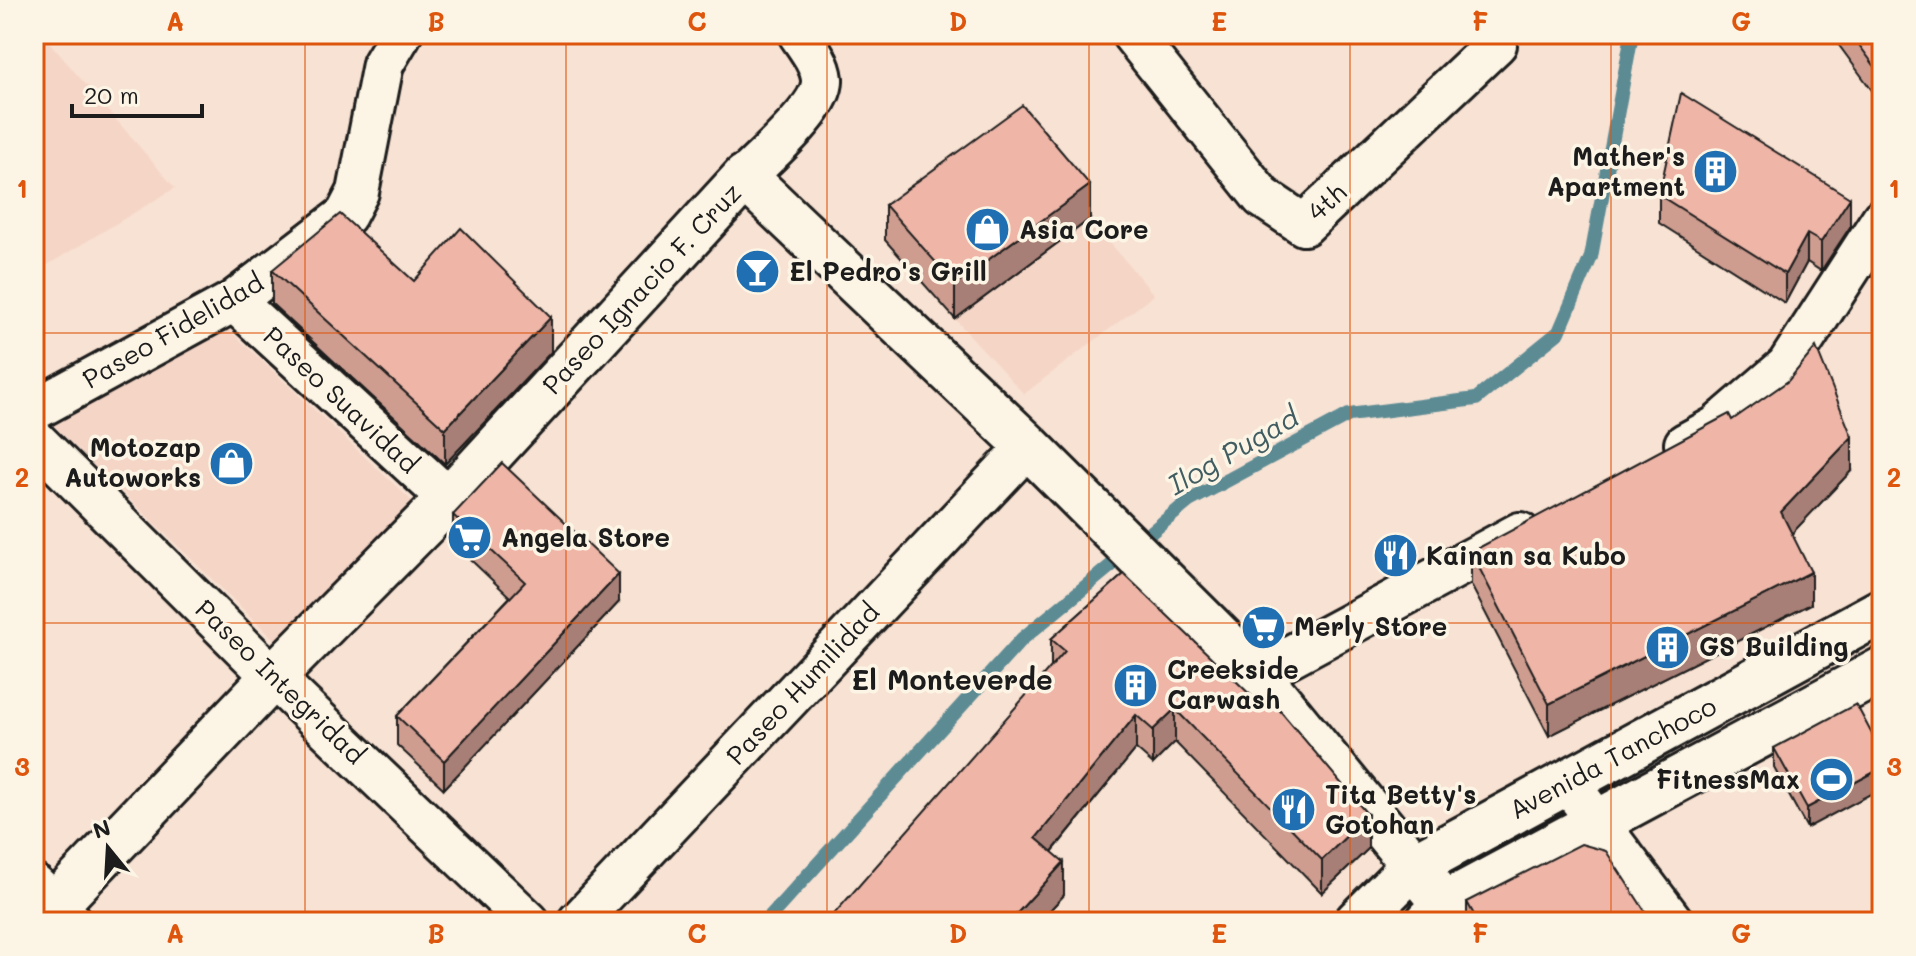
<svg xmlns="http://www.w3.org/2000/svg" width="1916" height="956" font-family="Mali,sans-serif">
	<rect width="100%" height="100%" fill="#f8e2d3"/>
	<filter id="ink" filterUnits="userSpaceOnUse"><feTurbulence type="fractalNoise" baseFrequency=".0125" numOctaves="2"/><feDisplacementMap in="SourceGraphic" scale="16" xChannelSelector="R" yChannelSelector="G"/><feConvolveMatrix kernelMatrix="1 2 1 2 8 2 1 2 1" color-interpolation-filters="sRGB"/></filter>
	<g filter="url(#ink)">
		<path fill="#f5d5c6" d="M34 34H42L175 188 34 273Z
			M1090 219 1154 295 1024 394 955 319Z
			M228 329 413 502 278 643 53 425Z"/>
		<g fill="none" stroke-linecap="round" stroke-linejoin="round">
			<path stroke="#5c8b94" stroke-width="14" d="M765 922 1022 639 1189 501 1349 415 1476 399 1559 332 1591 257 1632 34"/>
			<defs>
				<path id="street" d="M1132 34 1262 197 1304 225 1496 44 1494 34
					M745 177C764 157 824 107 822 79 820 62 808 47 799 34
					M234 301 449 499
					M34 410 234 301 346 215 358 192 383 64 401 34
					M34 439 273 677 529 922
					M1685 444 1716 427 1787 366 1882 219
					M1257 674 1520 533
					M1568 783 1673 922
					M34 885 72 922
					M578 922 1028 446"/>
				<path id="secondary" d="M39 922 273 677 449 499 745 177 1028 446 1257 674 1445 904
					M1357 922 1413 866 1882 611
					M1428 922 1445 904 1882 670"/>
			</defs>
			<use href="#street" stroke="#1c1c1c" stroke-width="46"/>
			<use href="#secondary" stroke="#1c1c1c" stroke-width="50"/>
			<use href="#street" stroke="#fcf5e5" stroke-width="40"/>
			<use href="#secondary" stroke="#fcf5e5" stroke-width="44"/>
		</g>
		<path fill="#ce9d90" stroke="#1c1c1c" stroke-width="2" d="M1838 34H1882V104L1838 44Z
			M1659 195 1850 227 1821 271 1807 262 1785 303 1659 223Z
			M885 205 1090 219 955 319 885 240Z
			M272 270 414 281 551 352 445 464 272 304Z
			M1732 420 1852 470 1792 533 1811 604 1549 736 1471 585V552Z
			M453 515 619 602 444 789 397 745V716L510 597 453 543Z
			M1124 574 1368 849 1322 893 1175 742 1153 764 1136 749 1052 852 1064 895 1039 922 1051 666V639Z
			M1774 748 1882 753 1807 828 1774 768Z
			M1467 902 1652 922H1467Z"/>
		<path fill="#a77f76" stroke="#1c1c1c" stroke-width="2" d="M1090 185V219L955 319V284Z
			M1850 198V227L1821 271V242Z
			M1807 234V262L1785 303V274Z
			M551 317V352L445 464V429Z
			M1852 437V470L1781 545V512Z
			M1811 572V604L1549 736V704Z
			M619 574V602L444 789V761Z
			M1175 709V742L1153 764V730Z
			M1136 715V749L1036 871V838Z
			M1882 768V788L1807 828V808Z
			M1368 815V849L1322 893V860Z
			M1064 862V895L1039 922H1009Z"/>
		<path fill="#efb6a8" stroke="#1c1c1c" stroke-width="2" d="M1851 34H1882V76Z
			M1681 93 1850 198 1821 242 1807 234 1785 274 1659 195Z
			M1022 105 1090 185 955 284 885 205Z
			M340 214 414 281 461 228 551 317 445 429 272 270Z
			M1816 347 1852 437 1781 512 1811 572 1549 704 1471 552 1716 421 1729 414 1732 420 1788 381Z
			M502 463 619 574 444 761 397 716 525 582 453 515Z
			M1124 574 1258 702 1266 694 1368 815 1322 860 1175 709 1153 730 1136 715 1036 838 1064 862 1009 922H827L1065 651 1051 639Z
			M1856 704 1882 753V768L1807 808 1774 748Z
			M1581 844 1606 851 1652 922H1478L1467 902Z"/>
	</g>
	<path fill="none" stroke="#de560d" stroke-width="2" stroke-opacity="0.55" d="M305 34V922M566 34V922M827 34V922M1089 34V922M1350 34V922M1611 34V922M34 333H1882M34 623H1882"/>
	<defs>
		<symbol id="building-disc" viewBox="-11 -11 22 22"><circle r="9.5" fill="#1f6fb2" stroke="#fcf5e5"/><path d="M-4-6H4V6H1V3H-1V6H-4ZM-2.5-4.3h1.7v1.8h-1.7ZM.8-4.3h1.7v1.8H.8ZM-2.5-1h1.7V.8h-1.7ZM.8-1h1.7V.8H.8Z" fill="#fff"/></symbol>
		<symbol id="shop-disc" viewBox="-11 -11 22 22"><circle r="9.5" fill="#1f6fb2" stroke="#fcf5e5"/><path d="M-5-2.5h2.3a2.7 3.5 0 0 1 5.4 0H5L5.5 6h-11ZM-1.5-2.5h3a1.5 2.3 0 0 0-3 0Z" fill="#fff"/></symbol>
		<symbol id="bar-disc" viewBox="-11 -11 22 22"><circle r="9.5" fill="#1f6fb2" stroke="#fcf5e5"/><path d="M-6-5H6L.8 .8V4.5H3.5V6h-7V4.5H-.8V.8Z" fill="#fff"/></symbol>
		<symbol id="supermarket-disc" viewBox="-11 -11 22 22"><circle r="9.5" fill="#1f6fb2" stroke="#fcf5e5"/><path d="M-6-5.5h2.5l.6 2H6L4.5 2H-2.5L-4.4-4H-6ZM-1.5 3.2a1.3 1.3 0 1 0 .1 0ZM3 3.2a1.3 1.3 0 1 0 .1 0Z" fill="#fff"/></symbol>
		<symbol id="restaurant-disc" viewBox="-11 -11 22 22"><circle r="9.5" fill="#1f6fb2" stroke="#fcf5e5"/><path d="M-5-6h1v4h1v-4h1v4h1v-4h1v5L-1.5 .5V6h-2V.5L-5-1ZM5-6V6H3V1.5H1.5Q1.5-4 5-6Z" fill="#fff"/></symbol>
		<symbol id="stadium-disc" viewBox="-11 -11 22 22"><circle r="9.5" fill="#1f6fb2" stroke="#fcf5e5"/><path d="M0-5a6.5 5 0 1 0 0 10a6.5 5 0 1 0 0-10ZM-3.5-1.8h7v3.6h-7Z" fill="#fff"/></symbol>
	</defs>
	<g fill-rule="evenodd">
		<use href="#building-disc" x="1690" y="146" width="51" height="51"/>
		<use href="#shop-disc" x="962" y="204" width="51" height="51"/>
		<use href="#bar-disc" x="732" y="246" width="51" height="51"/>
		<use href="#shop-disc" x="206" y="438" width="51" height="51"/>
		<use href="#supermarket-disc" x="444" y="512" width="51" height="51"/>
		<use href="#restaurant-disc" x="1370" y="530" width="51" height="51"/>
		<use href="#supermarket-disc" x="1238" y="602" width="51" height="51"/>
		<use href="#building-disc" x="1642" y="622" width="51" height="51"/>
		<use href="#building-disc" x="1110" y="660" width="51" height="51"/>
		<use href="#stadium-disc" x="1806" y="754" width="51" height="51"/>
		<use href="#restaurant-disc" x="1268" y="784" width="51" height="51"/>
	</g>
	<g text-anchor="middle" stroke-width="7" stroke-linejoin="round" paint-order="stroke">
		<g font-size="26" font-weight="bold" fill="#1c1c1c" stroke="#fcf5e5" text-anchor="start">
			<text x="1685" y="166" text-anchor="end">Mather's<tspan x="1685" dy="30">Apartment</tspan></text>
			<text x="1019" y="239">Asia Core</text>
			<text x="789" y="281">El Pedro's Grill</text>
			<text x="201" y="457" text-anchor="end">Motozap<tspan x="201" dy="30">Autoworks</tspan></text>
			<text x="501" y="547">Angela Store</text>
			<text x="1426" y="565">Kainan sa Kubo</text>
			<text x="1294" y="636">Merly Store</text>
			<text x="1699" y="656">GS Building</text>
			<text x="1167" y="679">Creekside<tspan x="1167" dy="30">Carwash</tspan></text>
			<text x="1800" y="789" text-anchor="end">FitnessMax</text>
			<text x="1325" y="804">Tita Betty's<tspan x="1325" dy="30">Gotohan</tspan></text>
		</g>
		<g font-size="26" fill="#1c1c1c" stroke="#fcf5e5">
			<text transform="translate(1327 202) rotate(-42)" y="9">4th</text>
			<text transform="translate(642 289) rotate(-47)" y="9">Paseo Ignacio F. Cruz</text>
			<text transform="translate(173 331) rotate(-30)" y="9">Paseo Fidelidad</text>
			<text transform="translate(341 400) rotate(43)" y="9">Paseo Suavidad</text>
			<text transform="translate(280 682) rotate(44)" y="9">Paseo Integridad</text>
			<text transform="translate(803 684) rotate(-47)" y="9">Paseo Humilidad</text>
			<text transform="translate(1613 758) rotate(-28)" y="9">Avenida Tanchoco</text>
		</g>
		<g font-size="28" font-style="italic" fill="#415d62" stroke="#fcf5e5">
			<text transform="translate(1233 451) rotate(-30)" y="10">Ilog Pugad</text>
		</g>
		<g font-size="28" font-weight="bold" fill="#1c1c1c" stroke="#fcf5e5">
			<text x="952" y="690">El Monteverde</text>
		</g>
	</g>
	<rect width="1916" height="956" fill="none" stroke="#fcf5e5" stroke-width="88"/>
	<g transform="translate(108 848) rotate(342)" stroke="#fcf5e5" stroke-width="6" paint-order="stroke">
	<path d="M0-6L14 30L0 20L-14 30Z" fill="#1c1c1c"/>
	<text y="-12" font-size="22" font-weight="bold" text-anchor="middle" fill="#1c1c1c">N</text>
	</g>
	<path d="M72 104v12h130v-12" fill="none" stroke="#1c1c1c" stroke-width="4"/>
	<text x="84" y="104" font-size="24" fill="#1c1c1c" stroke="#fcf5e5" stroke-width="6" paint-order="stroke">20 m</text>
	<rect x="44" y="44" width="1828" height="868" fill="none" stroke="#de560d" stroke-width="3"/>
	<g font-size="26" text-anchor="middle" font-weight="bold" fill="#de560d">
		<text x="175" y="31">A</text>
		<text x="436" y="31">B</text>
		<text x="697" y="31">C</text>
		<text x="958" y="31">D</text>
		<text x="1219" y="31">E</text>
		<text x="1480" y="31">F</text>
		<text x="1741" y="31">G</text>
		<text x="22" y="198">1</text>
		<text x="1894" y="198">1</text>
		<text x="22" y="487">2</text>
		<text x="1894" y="487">2</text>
		<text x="22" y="776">3</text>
		<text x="1894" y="776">3</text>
		<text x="175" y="943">A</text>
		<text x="436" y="943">B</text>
		<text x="697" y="943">C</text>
		<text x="958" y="943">D</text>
		<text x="1219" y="943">E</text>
		<text x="1480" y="943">F</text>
		<text x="1741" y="943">G</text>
	</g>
</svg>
